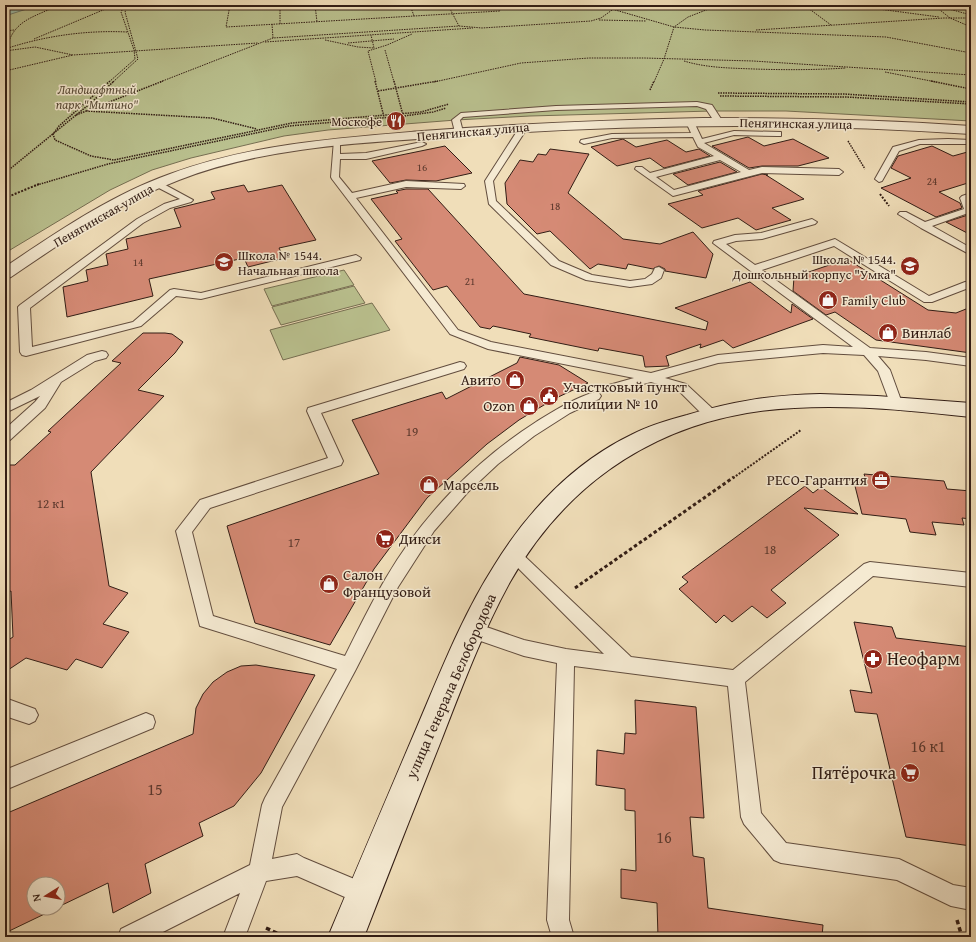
<svg xmlns="http://www.w3.org/2000/svg" width="976" height="942" font-family="'Gentium Book Plus',serif">
	<rect width="100%" height="100%" fill="#f0deb9"/>
	<filter id="stains"><feTurbulence type="fractalNoise" baseFrequency=".005" numOctaves="4"/><feColorMatrix values="0 0 0 0 .2 0 0 0 0 .09 0 0 0 0 .02 0 0 0 .5 -.17"/></filter>
	<radialGradient id="worn" r=".72"><stop offset=".6" stop-color="#630" stop-opacity="0"/><stop offset="1" stop-color="#630" stop-opacity=".3"/></radialGradient>
	<path fill="#bac18f" stroke="#766f52" d="M5 5H971V121L786 111H712L530 116 456 120 328 130 284 136 191 158 152 170 110 190 5 253Z
		M344 270 354 285 272 306 264 289Z
		M354 286 365 303 281 325 272 307Z
		M372 303 390 330 283 360 270 330Z"/>
	<path fill="#9bbda9" stroke="#717d6e" d="M5 5H39L5 16Z"/>
	<path fill="#d58a75" stroke="#321d15" d="M748 137 764 146 793 139 829 158 798 166H762L749 168 712 146Z
		M623 139 636 147 667 140 686 152 699 149 710 156 664 168 650 158 617 166 591 147Z
		M445 146 472 173 436 181 406 180 390 183 372 161Z
		M932 146 953 156 971 151V182L939 192 960 203 962 208 936 217 881 188 911 178 891 168 898 156Z
		M550 149 589 154 568 193 623 239 660 244 693 232 713 254 706 278 665 271V269L659 266 653 269 628 264 626 269 598 264 590 269 550 231 537 234 507 204 505 183 520 160 533 162 538 154 546 155Z
		M720 162 737 172 688 185 673 174Z
		M762 174 768 175H766L804 199 772 208 791 220 756 230 738 218 702 228 668 204 703 195 698 191Z
		M244 185 248 192 282 185 316 240 279 248 284 258 248 267 244 258 149 279 153 296 67 317 63 287 88 281 86 270 108 265 106 254 128 249 126 239 181 227 174 209 215 199 211 192Z
		M406 189H428L524 294 706 330 708 322 675 308 750 282 791 313 792 304 813 319 733 348 723 340 700 348 701 344 666 356 669 366 645 367 643 356 599 348 598 351 529 337 531 334 493 326 490 329 480 327 447 286 433 290 395 241 402 239 371 199 398 193 396 191Z
		M971 214V235L946 222Z
		M847 259 928 310 956 313 971 307V353L876 340 835 312 826 315 793 291 794 277Z
		M143 333H165L172 334 183 342 175 353 138 390 164 396 91 472 109 586 128 593 103 624 129 632 102 668 76 659 67 670 26 658 5 672V642L13 637 11 591 5 593V522H7L5 465H15L51 432 48 431 121 363 112 361Z
		M520 357 559 365 588 383 554 399 519 420 487 444 427 498 374 569 330 645 255 623 227 526 379 474 352 420 442 392 446 399 517 363Z
		M864 474 944 481 947 489 971 491V519L962 518 964 525 932 522 936 535 910 532 906 519 862 514 853 478 866 480Z
		M805 486 813 493 821 487 858 514 804 508 839 535 771 590 786 603 767 618 752 606 732 622 724 615 716 623 679 589 688 582 682 577Z
		M854 622 892 627 896 638 971 647V846L906 837 877 714 855 712 850 690 872 693Z
		M256 665 315 675 261 773 234 806 199 823 203 836 145 864 151 893 113 913 108 883 58 907V884H34V908H57L5 933V814L193 734 196 708 203 694 213 682 227 672 241 666Z
		M635 700 696 707 704 818 690 817 693 856 704 858 708 908 823 925 822 937H658L657 903 621 898V869L636 871 635 811 625 810V789L596 785 597 750 624 754 625 733 636 734Z"/>
	<g fill="none" stroke-linecap="round" stroke-linejoin="round">
		<defs>
			<path id="lane" d="M697 102 712 105 723 122 722 124H716L706 109 697 106 556 110 463 117 460 120 463 132 459 134 455 132 452 120 461 113 556 106Z
				M687 120H693L702 139 734 131 781 132V136H778L734 135 704 143 749 170 762 167 839 169 843 172 839 175 762 173 673 196 635 169 636 167H642L650 173 714 156 698 147 693 137 612 138 584 144 580 142 581 140 612 134 691 133 686 122ZM720 160 741 172 674 190 656 177Z
				M521 125H527L528 127 493 181 496 201 559 261 592 275 630 281 645 279 652 274 655 268 659 267 664 270 661 278 652 284 630 287 586 280 551 265 489 204 485 181Z
				M948 139 971 140V144H920L899 151 882 181 879 182 875 179 893 147 919 140Z
				M334 140H340V154L366 153 422 142 426 144 422 146 366 159H340L339 177 352 193 406 181 464 184 465 186 461 189 406 187 356 198 458 330 491 342 651 373 718 355 823 345 853 347 713 243 714 241 735 235 761 233 812 219 817 222 815 224 762 239 736 241 726 244 755 265 835 239 929 296 965 282 971 281V287L932 302H924L834 246 762 270 870 348 926 352 971 358V366L926 360 878 356 890 370 902 403 901 406 896 407 891 406 890 403 878 371 864 355 823 353 718 363 665 378 686 384 715 411 716 414 715 417 710 418 705 417 678 390 651 382 613 392 609 391 607 388 609 385 634 378 488 349 450 334 332 179 331 177Z
				M158 181 193 200 191 202 170 208 143 223 30 308 32 347 133 322 170 290 174 289 201 293 356 255 361 258 360 260 201 299 176 296 141 326 26 356 22 355 20 352 18 307 20 305 137 219 164 204 180 199 155 186 154 184 155 182Z
				M971 193V212L932 226 971 248V255L921 228 898 214 900 212H906L925 222 964 209 960 198 962 196Z
				M102 351 106 352 108 355 106 358 95 361 61 382 45 408 10 440 5 442V429L35 402 40 396 5 413V403L31 390 87 355Z
				M460 362 464 363 466 366 464 369 321 413 343 461 341 465 210 508 192 532 213 616 345 656C358 630 371 603 386 578 423 515 475 461 536 422 554 411 574 398 595 392L599 393 601 396 599 399 570 413 534 436 498 464 468 492 434 531 398 587 355 671 282 807 272 859 297 854 304 858 371 886 374 894 371 902 363 905 297 876 266 881 245 937H223L240 893 153 937H118L121 929 250 865 262 805 265 798 337 669 200 626 176 531 179 527 200 500 328 458 307 411 308 408Z
				M513 548 518 550 631 657 733 670 864 564 870 562 971 573V587L873 576 745 682 761 813 786 843 899 859 953 885 971 888V910L951 906 897 880 781 863 774 860 744 824 741 817 728 686 574 666 569 920 574 937H552L547 920 557 663 524 656 472 638 466 635 464 630 466 625 472 622 524 640 566 649 604 654 508 558 505 554 508 550Z
				M5 698 35 709 38 715 35 721 29 724 5 716Z
				M146 713 153 716 155 722 153 728 5 790V770Z"/>
			<path id="street" d="M703 118C793 118 882 120 971 126V134C796 122 623 124 448 137 358 143 264 147 179 180 118 203 64 241 11 277L5 279V267C57 232 111 195 170 174 251 144 337 138 422 131 515 124 609 120 703 118Z"/>
			<path id="secondary" d="M820 394 877 396 971 403V417C900 409 818 401 747 413 643 431 562 490 510 582 482 633 462 687 441 741 415 806 389 872 364 937H328C357 867 387 797 417 727 440 673 462 616 494 566 527 512 573 463 631 435 648 426 668 420 687 415 733 401 772 395 820 394Z"/>
		</defs>
		<use href="#lane" stroke="#624d3e" stroke-width="2"/>
		<use href="#street" stroke="#624d3e" stroke-width="2"/>
		<use href="#secondary" stroke="#321d15" stroke-width="2"/>
		<path stroke="#321d15" stroke-width="1" stroke-dasharray="1.5 1" stroke-linecap="butt" d="M230 5 226 27 500 11 496 5
			M280 5V24
			M315 5 317 22
			M410 5 414 16
			M448 5 459 26
			M598 5 674 27 705 30 886 37 971 53
			M804 5 831 25
			M848 5 939 17
			M934 5 971 15
			M935 6 950 18 971 27
			M599 20 646 21
			M272 24 273 38
			M756 30 944 18H971
			M5 31 14 30
			M34 39 115 5
			M325 40 358 47 374 48 371 35
			M265 42 473 28
			M348 43 394 39
			M5 49C44 36 86 30 127 32
			M385 50 394 82
			M5 51 35 47 73 55 258 43
			M5 56C11 20 30 19 59 5
			M684 61C707 68 730 68 754 69 785 70 815 70 846 68
			M5 71 73 55
			M885 72 936 82
			M109 82 135 59 134 50 121 12 125 5
			M113 82 138 59 125 12 128 5
			M160 82 273 38 459 26 482 28 591 21 601 18 619 5
			M376 82 368 51 387 45 412 34
			M434 82 521 63 589 58H644L753 61 971 75
			M654 82 664 59 674 27 688 17 719 5"/>
		<path stroke="#321d15" stroke-width="1.5" stroke-dasharray="1.5 1" stroke-linecap="butt" d="M110 81 59 126 53 134 55 140 91 156 114 160 292 123 421 112 449 104
			M375 81 384 117
			M394 81 403 115
			M931 81 971 89
			M650 90 654 81
			M378 91 438 81
			M718 93 844 94 971 102
			M720 96 846 97 971 104
			M86 111 212 118 257 129
			M76 115 163 81
			M848 141 865 169
			M5 173 92 102 114 81
			M37 185 108 164 289 126 404 116 433 112 446 108"/>
		<path stroke="#321d15" stroke-width="2" stroke-dasharray="2 1.5" stroke-linecap="butt" d="M880 194 889 206
			M5 198 39 184
			M733 478 801 430"/>
		<path stroke="#321d15" stroke-width="3" stroke-dasharray="3.5 2.5" stroke-linecap="butt" d="M575 588 734 477"/>
		<path stroke="#321d15" stroke-width="3.5" stroke-dasharray="4.5 3" stroke-linecap="butt" d="M957 920 962 937
			M266 928 285 937"/>
		<use href="#lane" fill="#f5ead2" fill-rule="evenodd"/>
		<use href="#street" fill="#f5ead2" fill-rule="evenodd"/>
		<use href="#secondary" fill="#f5ead2" fill-rule="evenodd"/>
	</g>
	<defs>
		<symbol id="restaurant-disc" viewBox="-11 -11 22 22"><circle r="9.5" fill="#8f2418" stroke="#f5ead2"/><path d="M-5-6h1v4h1v-4h1v4h1v-4h1v5L-1.5 .5V6h-2V.5L-5-1ZM5-6V6H3V1.5H1.5Q1.5-4 5-6Z" fill="#fff"/></symbol>
		<symbol id="school-disc" viewBox="-11 -11 22 22"><circle r="9.5" fill="#8f2418" stroke="#f5ead2"/><path d="M0-5L7-2L0 1L-7-2ZM-4 1L0 2.5L4 1V4Q0 6-4 4Z" fill="#fff"/></symbol>
		<symbol id="shop-disc" viewBox="-11 -11 22 22"><circle r="9.5" fill="#8f2418" stroke="#f5ead2"/><path d="M-5-2.5h2.3a2.7 3.5 0 0 1 5.4 0H5L5.5 6h-11ZM-1.5-2.5h3a1.5 2.3 0 0 0-3 0Z" fill="#fff"/></symbol>
		<symbol id="civic-disc" viewBox="-11 -11 22 22"><circle r="9.5" fill="#8f2418" stroke="#f5ead2"/><path d="M-.6-6.5H3V-4.5H.6V-3L4-1V1h2V6H-6V1h2V-1L-.6-3ZM-1.2 2.5V6h2.4V2.5Z" fill="#fff"/></symbol>
		<symbol id="office-disc" viewBox="-11 -11 22 22"><circle r="9.5" fill="#8f2418" stroke="#f5ead2"/><path d="M-6-3h4V-5.5h4V-3h4V5H-6ZM-1-4.5V-3h2v-1.5ZM-6 0V1H6V0Z" fill="#fff"/></symbol>
		<symbol id="supermarket-disc" viewBox="-11 -11 22 22"><circle r="9.5" fill="#8f2418" stroke="#f5ead2"/><path d="M-6-5.5h2.5l.6 2H6L4.5 2H-2.5L-4.4-4H-6ZM-1.5 3.2a1.3 1.3 0 1 0 .1 0ZM3 3.2a1.3 1.3 0 1 0 .1 0Z" fill="#fff"/></symbol>
		<symbol id="pharmacy-disc" viewBox="-11 -11 22 22"><circle r="9.5" fill="#8f2418" stroke="#f5ead2"/><path d="M-2-6h4v4h4v4h-4v4h-4v-4h-4v-4h4Z" fill="#fff"/></symbol>
	</defs>
	<g fill-rule="evenodd">
		<use href="#restaurant-disc" x="385" y="110" width="22" height="22"/>
		<use href="#school-disc" x="213" y="251" width="22" height="22"/>
		<use href="#school-disc" x="899" y="255" width="22" height="22"/>
		<use href="#shop-disc" x="817" y="289" width="22" height="22"/>
		<use href="#shop-disc" x="877" y="322" width="22" height="22"/>
		<use href="#shop-disc" x="504" y="369" width="22" height="22"/>
		<use href="#civic-disc" x="538" y="385" width="22" height="22"/>
		<use href="#shop-disc" x="518" y="395" width="22" height="22"/>
		<use href="#office-disc" x="870" y="469" width="22" height="22"/>
		<use href="#shop-disc" x="418" y="474" width="22" height="22"/>
		<use href="#supermarket-disc" x="374" y="528" width="22" height="22"/>
		<use href="#shop-disc" x="318" y="573" width="22" height="22"/>
		<use href="#pharmacy-disc" x="862" y="648" width="22" height="22"/>
		<use href="#supermarket-disc" x="899" y="762" width="22" height="22"/>
	</g>
	<g text-anchor="middle" stroke-width="3" stroke-linejoin="round" paint-order="stroke">
		<g font-size="11" fill="#5b382d">
			<text x="422" y="171">16</text>
			<text x="932" y="185">24</text>
			<text x="555" y="210">18</text>
			<text x="138" y="266">14</text>
			<text x="470" y="285">21</text>
		</g>
		<g font-size="13" font-style="italic" fill="#5b4e3a" stroke="#f5ead2">
			<text x="97" y="94">Ландшафтный<tspan x="97" dy="15">парк "Митино"</tspan></text>
		</g>
		<g font-size="13" fill="#321d15" stroke="#f5ead2" text-anchor="end">
			<text x="382" y="126">Москофе</text>
			<text x="238" y="260" text-anchor="start">Школа № 1544.<tspan x="238" dy="15">Начальная школа</tspan></text>
			<text x="896" y="264">Школа № 1544.<tspan x="896" dy="15">Дошкольный корпус "Умка"</tspan></text>
			<text x="842" y="305" text-anchor="start">Family Club</text>
		</g>
		<g font-size="13" fill="#321d15" stroke="#f5ead2">
			<text transform="translate(796 123) rotate(1)" y="5">Пенягинская улица</text>
			<text transform="translate(473 131) rotate(-5)" y="5">Пенягинская улица</text>
			<text transform="translate(103 215) rotate(-30)" y="5">Пенягинская улица</text>
		</g>
		<g font-size="13" fill="#5b382d">
			<text x="412" y="436">19</text>
			<text x="51" y="508">12 к1</text>
			<text x="294" y="547">17</text>
			<text x="770" y="554">18</text>
		</g>
		<g font-size="15" fill="#321d15" stroke="#f5ead2" text-anchor="start">
			<text x="902" y="338">Винлаб</text>
			<text x="501" y="385" text-anchor="end">Авито</text>
			<text x="563" y="392">Участковый пункт<tspan x="563" dy="17">полиции № 10</tspan></text>
			<text x="515" y="411" text-anchor="end">Ozon</text>
			<text x="867" y="485" text-anchor="end">РЕСО-Гарантия</text>
			<text x="443" y="490">Марсель</text>
			<text x="399" y="544">Дикси</text>
			<text x="343" y="580">Салон<tspan x="343" dy="17">Французовой</tspan></text>
		</g>
		<g font-size="15" fill="#321d15" stroke="#f5ead2">
			<text transform="translate(451 686) rotate(-66)" y="5">улица Генерала Белобородова</text>
		</g>
		<g font-size="16" fill="#5b382d">
			<text x="928" y="752">16 к1</text>
			<text x="155" y="795">15</text>
			<text x="664" y="843">16</text>
		</g>
		<g font-size="18" fill="#321d15" stroke="#f5ead2" text-anchor="start">
			<text x="887" y="665">Неофарм</text>
			<text x="896" y="779" text-anchor="end">Пятёрочка</text>
		</g>
	</g>
	<rect width="976" height="942" fill="none" stroke="#f0deb9" stroke-width="20"/>
	<rect x="6" y="6" width="964" height="930" fill="none" stroke="#321d15" stroke-width="2"/>
	<rect x="10" y="10" width="956" height="922" fill="none" stroke="#321d15"/>
	<g transform="translate(46 896) rotate(259)"><circle r="19" fill="#f5ead2" stroke="#a79886"/>
	<path d="M0-3L7 15L0 10L-7 15Z" fill="#8f2418"/>
	<text y="-6" font-size="11" font-weight="bold" text-anchor="middle" fill="#321d15">N</text>
	</g>
	<rect width="100%" height="100%" filter="url(#stains)"/>
	<rect width="100%" height="100%" fill="url(#worn)"/>
</svg>
